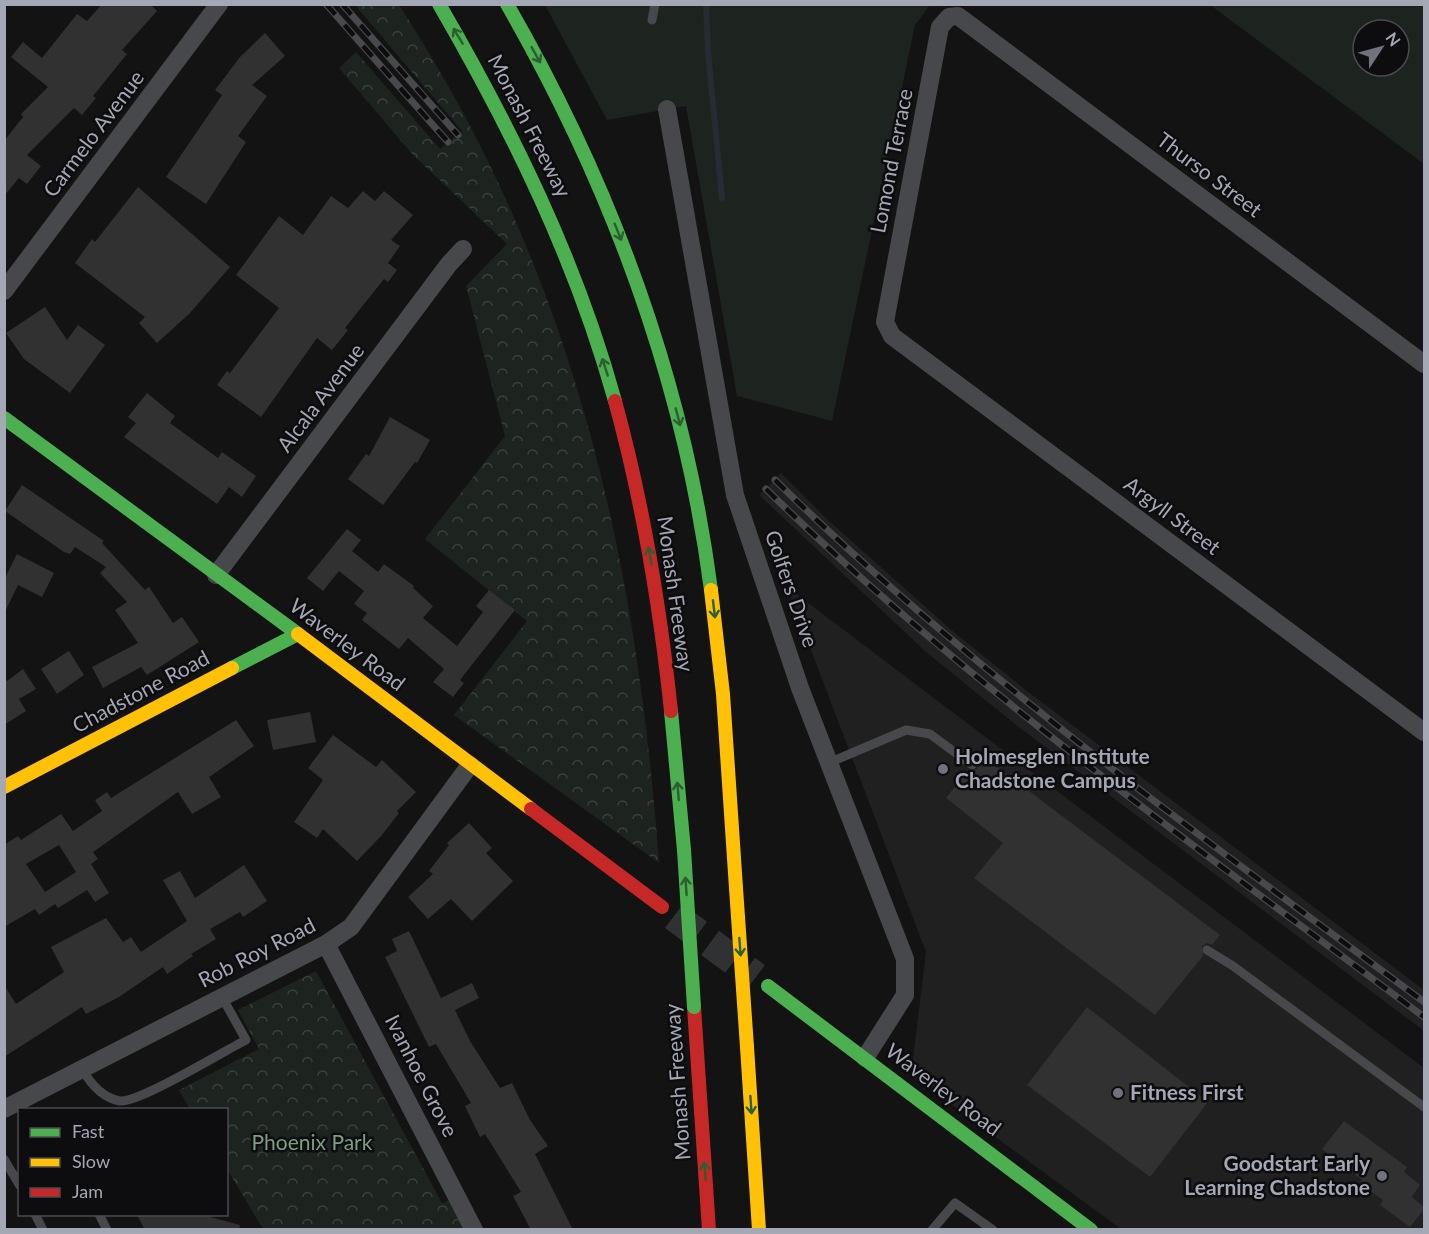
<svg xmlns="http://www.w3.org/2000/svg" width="1429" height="1234" font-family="Lato,sans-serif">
	<defs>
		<pattern id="forest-crowns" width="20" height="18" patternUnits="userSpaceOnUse" patternTransform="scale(1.5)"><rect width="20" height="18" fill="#1d231e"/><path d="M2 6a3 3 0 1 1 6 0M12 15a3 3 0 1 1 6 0" fill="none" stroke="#3b403c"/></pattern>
	</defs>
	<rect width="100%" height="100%" fill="#131313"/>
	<path fill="#202021" d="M781 473 827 519 949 628 1027 691 1424 990V1031L1016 725 926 652 759 495Z
		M787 587 1424 1068V1229H1121L911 1075 926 952Z"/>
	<path fill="#1d231e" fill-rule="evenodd" d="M545 5H930L915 25 832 421 737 396 686 106 607 120Z
		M1210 5H1424V164ZM1363 30H1399V66H1363Z"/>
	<path fill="url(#forest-crowns)" d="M355 5H399C572 270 636 551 659 863L454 715 527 621 425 539 505 436 466 286 507 244 413 155 339 68 356 52 440 149 462 131Z
		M316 971 442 1203 452 1199 468 1229H263L227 1169 226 1110 190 1109 179 1090 259 1049 238 1010Z"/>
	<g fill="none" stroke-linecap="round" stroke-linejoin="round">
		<path stroke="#272c34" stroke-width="6" d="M706 4 708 52 722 198"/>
	</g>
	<path fill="#313132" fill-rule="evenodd" d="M102 4H150L157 11 122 50 127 54 93 96 96 98 82 115 74 108 27 155 41 166 27 184 19 178 4 196V141L23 117 21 114 48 87 11 57 23 42 42 58 77 14 87 21Z
		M265 33 285 56 252 85 267 96 238 136 246 142 206 204 166 177 222 95 215 90 240 57Z
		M138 187 230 267 189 314 157 343 139 323 145 317 75 263 92 239 95 242Z
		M363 191 375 201 384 191 413 215 391 240 400 246 388 263 397 270 388 282 384 279 345 328 348 330 332 350 317 338 261 417 217 385 227 371 230 373 279 308 236 275 279 216 303 235 331 196 348 208Z
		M45 307 67 340 78 325 105 345 70 393 24 359 6 333Z
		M147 393 175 416 170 423 218 458 222 452 256 476 242 497 229 487 217 504 124 437 136 423 128 417Z
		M390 417 430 440 417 463 415 462 383 505 348 479 366 454 369 456Z
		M22 485 104 541 102 543 145 590 149 587 173 623 182 617 199 642 147 675 141 667 103 688 92 667 138 643 115 610 127 602 100 573 106 567 75 547 70 554 64 552 5 511Z
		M347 529 361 540 352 551 378 572 384 564 414 586 413 588 433 606 423 618 457 646 483 612 476 606 489 590 515 610 460 680 464 683 453 697 433 682 444 669 408 638 399 649 362 620 367 613 354 604 364 591 339 571 323 591 307 578Z
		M17 554 54 573 42 597 18 585 4 614V580Z
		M69 651 84 675 57 694 41 669Z
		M23 669 36 689 19 699 26 711 4 725V677L7 681Z
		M310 712 316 742 273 750 267 720Z
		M236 720 254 746 209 777 221 797 192 814 178 792 93 852 98 859 91 864 109 893 95 902 87 890 58 908 55 904 39 915 35 909 4 927V845L18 836 21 840 61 814 73 831 102 811 95 800 107 792 111 798ZM59 845 76 872 45 892 26 864Z
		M333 735 376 767 382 760 416 792 397 811 399 813 382 835 357 861 323 829 317 838 294 822 323 780 308 768Z
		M981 755 1220 935 1212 945 1207 943 1202 946 1203 956 1155 1015 974 878 1003 843 946 798 968 770 977 769 976 760Z
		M469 823 492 848 486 853 513 881 472 921 451 899 428 919 408 897 433 874 429 871 449 845 447 843Z
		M244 865 267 901 243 917 240 912 210 929 216 939 191 954 193 956 167 974 163 967 119 997 86 1014 82 1007 4 1057V985L16 1004 64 972 51 947 106 918 123 942 131 937 141 952 187 921 163 880 180 871 195 898Z
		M409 931 441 998 472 983 479 998 455 1010 470 1041 500 1088 512 1083 530 1120 548 1146 535 1154 573 1230H531L513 1196 521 1192 485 1134 480 1137 465 1106 471 1103 436 1044 429 1047 385 957 397 951 392 939Z
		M1087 1007 1208 1102 1150 1177 1027 1085Z
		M1344 1121 1407 1167 1404 1172 1420 1185 1412 1197 1425 1208 1410 1227 1380 1205 1383 1200 1359 1183 1362 1180 1322 1149Z
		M137 1215H203L240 1225 239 1230H145Z"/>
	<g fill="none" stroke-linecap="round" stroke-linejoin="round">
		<path stroke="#303133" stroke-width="30" stroke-dasharray="30 15" stroke-linecap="butt" d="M674 916 756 977"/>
		<path stroke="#47484b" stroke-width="9" d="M652 20 655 4
			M831 762 906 730 930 734 972 765
			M1207 950 1233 966 1424 1107
			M82 1069C90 1083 103 1098 120 1101 139 1103 224 1051 246 1040L222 997
			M4 1159 20 1186
			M35 1214 43 1230
			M99 1214 107 1230
			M932 1230 955 1203 993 1230"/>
		<path stroke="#47484b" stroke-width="18" d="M667 109 735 495 800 688 905 959V995L865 1058
			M4 291 219 4
			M1424 364 958 16 949 17 940 27 887 311 885 322 892 336 1424 732
			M216 575 449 264 463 249
			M326 944 474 1230
			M4 1109 326 944 351 927 470 765"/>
		<path stroke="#4caf50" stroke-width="14" d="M439 4C512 130 576 260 615 401
			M507 4C611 185 684 382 711 590
			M4 418 298 634 232 668
			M671 711 684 850
			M768 986 1091 1230"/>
		<path stroke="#ffc107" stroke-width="14" d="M711 590 723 694 736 888
			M298 634 531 809
			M4 787 232 668
			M747 1047 759 1230"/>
		<path stroke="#c62828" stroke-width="14" d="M615 401C643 503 660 606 671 711
			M531 809 662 907
			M694 1007 709 1230"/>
		<defs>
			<path id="rail" d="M326 4 448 142
				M342 4 458 135
				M775 480C974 675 1201 836 1424 1002
				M766 489C968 687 1199 849 1424 1017"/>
		</defs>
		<use href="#rail" stroke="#48494c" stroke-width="7"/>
		<use href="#rail" stroke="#0d0d0f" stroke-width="4.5" stroke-dasharray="14" stroke-linecap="butt"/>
		<path stroke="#4caf50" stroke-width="14" d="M684 850 694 1007"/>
		<path stroke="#ffc107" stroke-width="14" d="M736 888 747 1047"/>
	</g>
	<defs><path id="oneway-shaft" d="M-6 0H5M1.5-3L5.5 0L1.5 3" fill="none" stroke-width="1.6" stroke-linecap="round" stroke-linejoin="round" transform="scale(1.5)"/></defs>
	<g stroke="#2c5e30">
		<use href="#oneway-shaft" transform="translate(458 36) rotate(-121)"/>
		<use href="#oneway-shaft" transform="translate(536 55) rotate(61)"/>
		<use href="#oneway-shaft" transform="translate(618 232) rotate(68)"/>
		<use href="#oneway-shaft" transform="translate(605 367) rotate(-108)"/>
		<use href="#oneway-shaft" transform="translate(678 417) rotate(75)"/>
		<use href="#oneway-shaft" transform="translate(650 556) rotate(-100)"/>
		<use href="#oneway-shaft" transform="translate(714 609) rotate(83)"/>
		<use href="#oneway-shaft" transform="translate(678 791) rotate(-95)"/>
		<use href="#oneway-shaft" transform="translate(686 886) rotate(-94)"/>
		<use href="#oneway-shaft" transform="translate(740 947) rotate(86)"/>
		<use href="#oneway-shaft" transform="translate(751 1105) rotate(86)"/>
		<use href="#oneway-shaft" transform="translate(705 1171) rotate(-94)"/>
	</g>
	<g fill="#71737c" stroke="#0d0d0f" stroke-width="2">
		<circle cx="943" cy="769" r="6"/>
		<circle cx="1118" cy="1093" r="6"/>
		<circle cx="1382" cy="1176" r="6"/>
	</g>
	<g text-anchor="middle" stroke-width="5" stroke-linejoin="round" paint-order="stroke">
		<g font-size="21" fill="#a4a7b4" stroke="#0d0d0f">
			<text transform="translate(529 126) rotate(63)" y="7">Monash Freeway</text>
			<text transform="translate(94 134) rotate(-53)" y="7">Carmelo Avenue</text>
			<text transform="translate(892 161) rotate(-79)" y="7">Lomond Terrace</text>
			<text transform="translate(1209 175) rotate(37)" y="7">Thurso Street</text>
			<text transform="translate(321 398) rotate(-53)" y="7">Alcala Avenue</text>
			<text transform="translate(1172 516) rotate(37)" y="7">Argyll Street</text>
			<text transform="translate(791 589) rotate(71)" y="7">Golfers Drive</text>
			<text transform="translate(675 594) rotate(82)" y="7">Monash Freeway</text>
			<text transform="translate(347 645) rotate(37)" y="7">Waverley Road</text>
			<text transform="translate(141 692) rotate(-28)" y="7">Chadstone Road</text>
			<text transform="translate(257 953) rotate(-27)" y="7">Rob Roy Road</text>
			<text transform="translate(421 1076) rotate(63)" y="7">Ivanhoe Grove</text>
			<text transform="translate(678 1082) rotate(-94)" y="7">Monash Freeway</text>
			<text transform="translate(943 1090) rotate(37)" y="7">Waverley Road</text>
		</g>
		<g font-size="21" font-weight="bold" fill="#a4a7b4" stroke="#0d0d0f" text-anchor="start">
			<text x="955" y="764">Holmesglen Institute<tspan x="955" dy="24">Chadstone Campus</tspan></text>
			<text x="1130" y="1100">Fitness First</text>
			<text x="1370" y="1171" text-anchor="end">Goodstart Early<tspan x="1370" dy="24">Learning Chadstone</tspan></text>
		</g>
		<g font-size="21" fill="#7c9e81" stroke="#0d0d0f">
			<text x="312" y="1150">Phoenix Park</text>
		</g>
	</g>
	<rect width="1429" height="1234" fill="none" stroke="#a4a7b4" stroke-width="12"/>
	<rect x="18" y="1108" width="210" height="108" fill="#0d0d0f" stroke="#494b51" stroke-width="1.5"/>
	<rect x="30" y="1128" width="30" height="9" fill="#4caf50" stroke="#494b51" stroke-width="1.5"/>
	<text x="72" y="1138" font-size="18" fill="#a4a7b4">Fast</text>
	<rect x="30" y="1158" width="30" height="9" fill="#ffc107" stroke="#494b51" stroke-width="1.5"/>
	<text x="72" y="1168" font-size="18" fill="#a4a7b4">Slow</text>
	<rect x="30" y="1188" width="30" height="9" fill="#c62828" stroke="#494b51" stroke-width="1.5"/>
	<text x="72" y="1198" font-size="18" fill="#a4a7b4">Jam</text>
	<g transform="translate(1381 48) rotate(54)"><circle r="28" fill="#0d0d0f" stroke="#494b51" stroke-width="1.5"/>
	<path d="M0-4.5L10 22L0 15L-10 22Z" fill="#71737c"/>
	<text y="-9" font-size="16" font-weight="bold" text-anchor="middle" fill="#a4a7b4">N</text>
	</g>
</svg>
